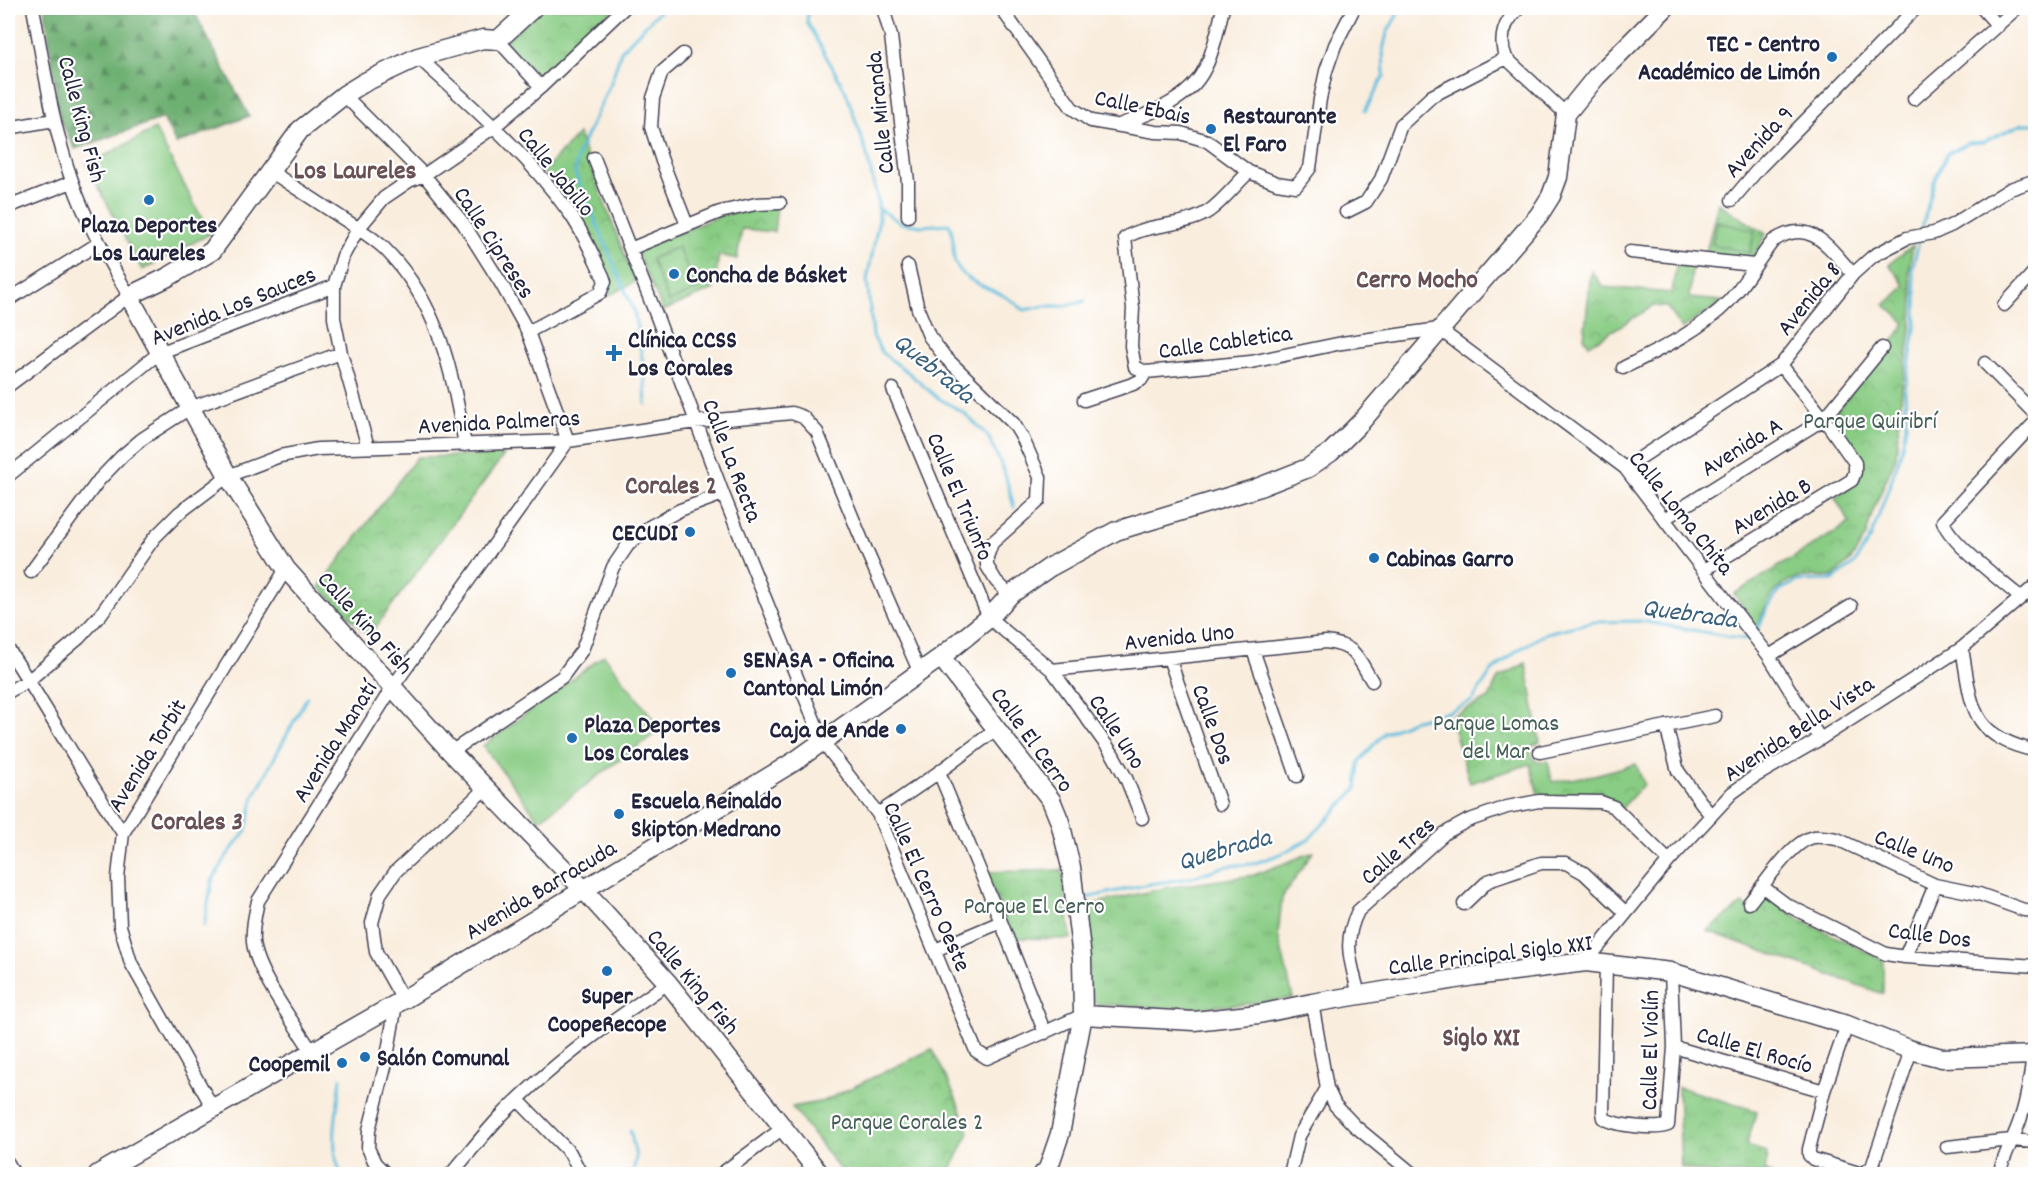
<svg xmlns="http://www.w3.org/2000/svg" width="2043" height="1182" font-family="Dekko,sans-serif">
	<defs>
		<pattern id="grass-tufts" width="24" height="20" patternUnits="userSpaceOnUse" patternTransform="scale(1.5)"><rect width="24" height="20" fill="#89cc84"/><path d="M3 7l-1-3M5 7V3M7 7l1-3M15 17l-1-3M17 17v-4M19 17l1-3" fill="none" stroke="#76af73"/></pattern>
		<pattern id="forest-firs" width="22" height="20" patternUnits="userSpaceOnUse" patternTransform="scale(1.5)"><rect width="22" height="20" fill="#6eb072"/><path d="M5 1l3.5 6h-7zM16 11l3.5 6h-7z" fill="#5a8f5f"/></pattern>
		<pattern id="park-crowns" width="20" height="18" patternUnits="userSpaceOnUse" patternTransform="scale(1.5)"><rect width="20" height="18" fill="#89cc84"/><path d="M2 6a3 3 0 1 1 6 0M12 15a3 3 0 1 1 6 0" fill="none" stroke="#76af73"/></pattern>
	</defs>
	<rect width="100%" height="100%" fill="#fff"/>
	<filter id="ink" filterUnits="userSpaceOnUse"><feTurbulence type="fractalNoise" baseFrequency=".0167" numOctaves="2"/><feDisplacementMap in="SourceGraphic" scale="12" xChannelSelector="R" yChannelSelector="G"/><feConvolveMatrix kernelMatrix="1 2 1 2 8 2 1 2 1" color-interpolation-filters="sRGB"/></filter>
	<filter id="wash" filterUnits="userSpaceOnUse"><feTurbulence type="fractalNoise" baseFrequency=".008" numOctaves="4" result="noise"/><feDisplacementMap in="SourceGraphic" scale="24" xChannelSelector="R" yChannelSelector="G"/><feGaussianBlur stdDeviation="1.35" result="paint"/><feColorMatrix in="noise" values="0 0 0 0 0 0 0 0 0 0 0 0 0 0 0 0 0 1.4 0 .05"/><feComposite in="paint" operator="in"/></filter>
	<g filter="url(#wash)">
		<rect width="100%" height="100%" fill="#f9eddd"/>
		<path fill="url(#grass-tufts)" stroke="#567760" stroke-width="1.5" d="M1313 852 1282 898 1278 935 1293 998 1240 1005 1167 1008 1097 1004 1090 997 1083 906 1165 888 1254 875Z"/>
		<path fill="url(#forest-firs)" stroke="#486956" stroke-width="1.5" d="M45 8H192L249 116 176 144 163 118 75 149 59 117Z"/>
		<path fill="url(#park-crowns)" stroke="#567760" stroke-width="1.5" d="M541 8H615L538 77 505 41Z
			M578 134 635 282 608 296 609 286 578 217 558 187 543 172Z
			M1718 203 1766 234 1753 258 1745 261 1705 256Z
			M777 205 774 232 742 229 737 259 719 255 714 289 663 311 636 250 722 215Z
			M1913 245 1909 271 1913 294 1912 323 1902 390 1896 457 1872 513 1866 536 1851 560 1833 577C1822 577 1809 575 1799 578 1774 583 1764 606 1758 628L1734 594 1850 523 1835 498 1857 481 1861 471 1862 460 1831 417 1897 336 1905 323 1885 305 1905 286 1889 264Z
			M1677 261 1693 263 1689 298 1723 301 1682 329 1667 307 1653 306 1589 345 1584 338 1591 271 1604 287 1672 293Z
			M504 455 369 636 319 587 417 457Z
			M1526 663 1540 742 1532 746C1529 753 1532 757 1537 762L1548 761 1552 782 1594 775 1636 764 1644 784 1620 810 1539 798 1530 764 1470 783 1450 717 1489 698 1498 678Z
			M1062 870 1071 939 1013 938 985 872Z
			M1766 894 1799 919 1883 960V994L1707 931 1742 904 1751 911Z
			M932 1049 955 1096 969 1133 949 1174H843L792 1107 824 1101Z
			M1678 1087 1757 1111 1746 1146 1767 1152 1766 1157H1768L1764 1172 1772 1174H1711L1681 1168Z"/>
		<path fill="#89cc84" stroke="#567760" stroke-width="1.5" d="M155 129 210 234 142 270 87 165Z
			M1717 222 1755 231 1750 253 1712 244Z
			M678 247 697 289 669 302 651 259Z
			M604 655 661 729 539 820 483 746Z"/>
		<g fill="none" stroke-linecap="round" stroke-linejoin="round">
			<path stroke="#5fbddd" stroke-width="3" d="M808 8 807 22 846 92 866 151 878 202 879 219 867 280 873 336 882 353 909 373 935 396 964 413 988 436 1004 471 1014 507
				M1365 111 1384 76 1383 50 1387 33 1401 8
				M878 208 901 223 922 226 949 224C956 237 951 249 955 262 962 281 985 286 1000 294 1009 298 1016 304 1024 310L1046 306H1064L1085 301
				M1921 232 1934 182 1947 154 1968 143 1984 142 2022 124H2036
				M646 404 644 369 634 311 575 173 578 154 612 80 621 51 662 8
				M1756 633 1768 607 1780 590 1798 581 1833 580 1854 564 1871 537 1900 456 1906 425 1905 391 1916 322V293L1912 269 1920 238
				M1081 899 1150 884 1190 878 1226 866 1252 864 1281 854 1309 839 1357 788 1359 762 1384 733 1412 721 1448 712 1472 701 1492 671 1517 651 1546 633 1592 622 1641 621 1744 639 1751 637
				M204 926 212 881 228 854 246 831 254 796 307 697
				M341 1078C338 1108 328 1146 341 1174
				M630 1130 636 1157 633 1174"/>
		</g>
	</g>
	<g filter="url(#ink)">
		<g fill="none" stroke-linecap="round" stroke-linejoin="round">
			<defs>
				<path id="street" d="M883 8 891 36 908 182V216
					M1001 8 1072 108 1091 121 1156 132 1181 133 1207 141 1249 172
					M1354 8 1335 45 1326 71 1320 99 1310 168 1296 186 1277 183 1249 172C1236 184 1223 201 1209 211 1184 228 1149 222 1125 238L1133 308 1131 346 1135 367 1146 372 1251 362 1342 343 1439 329 1625 468 1769 656 1820 739
					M1519 8C1504 22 1498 39 1506 58L1566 114
					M1982 8 1998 26
					M498 40 541 87
					M683 54 662 72 653 98 651 127 662 161 687 225
					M418 57C470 105 527 153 568 211 583 231 592 254 603 276L605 282 600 293 528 332
					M1914 99 2017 8
					M1119 125C1149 114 1188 101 1204 70 1213 55 1219 25 1223 8
					M8 128 54 120
					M594 158 657 317 723 494 823 742 878 814 976 1051 987 1058 1083 1015
					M270 171C293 186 316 201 339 216 354 226 371 236 384 248 439 303 452 371 465 445
					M1732 200 1760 167 1916 8
					M8 207 72 182
					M1346 212 1366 202 1381 179 1401 125 1432 96 1506 58
					M630 249 720 212 756 204 780 203
					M1630 252 1754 265
					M908 266 918 309 929 336 945 357 1014 424 1023 439 1040 477 1039 501 992 543 987 557V566L996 581 1010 595
					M8 300 99 243
					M2004 305 2036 270
					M1985 363 2036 415
					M1623 368C1659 350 1701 330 1729 301 1745 283 1758 260 1773 241 1811 216 1829 248 1853 274
					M8 386 129 296C108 259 86 222 72 181 52 125 44 66 33 8
					M893 389 989 618 1052 670 1326 642C1357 646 1357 657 1372 681
					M1084 400 1133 384 1141 380 1146 372
					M368 447 341 353 334 318V286L343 256 358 229 384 198 409 181 424 175 494 127 541 87 624 8
					M1625 468 1781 365 1853 274 1873 256 1907 238 1934 233 1952 225 2010 189 2036 180
					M8 476 159 353 334 286
					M1664 519 1824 419 1882 348
					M1704 570 1852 480 1855 472V463L1824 419 1781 365
					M31 572 99 480 122 456 142 439 190 408 341 353
					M2021 598C2003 582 1949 542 1943 521L2036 421
					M1962 648C1972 706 1969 736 2036 751
					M8 649C48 709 82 773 123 833
					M1253 650 1297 776
					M1769 656 1851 606
					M1169 658 1220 804
					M1052 670 1112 753 1126 778 1142 818
					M8 692 29 680 79 638 101 614 154 538 179 513 228 476 280 456 318 449 568 441 695 422 792 413 803 417 817 432 864 545 920 673
					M1666 726 1678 771 1711 816
					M451 752 562 677 582 650 613 567 628 545 649 527 680 510 723 494
					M1540 752 1715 716
					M939 772 1001 922 1045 1033
					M878 814 939 772 998 728
					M1763 887 1787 905 1886 954 1905 957 2036 966
					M1749 903C1763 887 1792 840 1814 837 1822 836 1830 838 1837 839L1935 885 1979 894 2024 910 2036 911
					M1464 904 1488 881 1541 863H1566L1584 873 1626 913
					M935 950 1001 922
					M1905 957 1935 885
					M1586 962 1669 861 1732 793 1754 777 1820 739 1962 648 2036 585
					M1606 964 1603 1112 1604 1118C1615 1126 1657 1130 1668 1125L1674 1047 1671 972
					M1359 995C1351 962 1342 943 1358 911L1445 833 1467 821 1507 807 1539 801 1601 802 1614 807 1669 861
					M403 1000 376 952 372 923 380 894 396 871 485 789
					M1312 1003 1327 1088 1335 1105 1355 1126 1413 1174
					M1847 1025 1824 1091 1809 1149V1155L1813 1159 1862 1174 1872 1167 1911 1050
					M1674 1047 1824 1091
					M312 1052C295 1024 256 973 253 942 252 927 255 915 258 901L392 688 568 441 528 332 502 285 463 223 424 175 344 95
					M518 1100 570 1153 581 1174
					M213 1108 131 963 120 926 118 877 123 833 286 569
					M1947 1147 2011 1140 2036 1142
					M8 1163 14 1174
					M386 1174 375 1163 368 1148 369 1130 386 1063 396 1004
					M451 1174C467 1156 482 1136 499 1118 549 1066 608 1024 668 983
					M721 1174 783 1128
					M1290 1174 1299 1136 1327 1088
					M1999 1174C2004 1154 2015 1137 2021 1117 2028 1097 2030 1076 2033 1056"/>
				<path id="secondary" d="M533 8 498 40 483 39 418 57 365 82 344 95 300 130 212 251 168 277 129 296 228 476 286 569 451 752 585 891 668 983 820 1174
					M941 657 1051 800 1060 822 1071 867 1082 958 1083 1015 1060 1134 1048 1169 1043 1174
					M1083 1015 1194 1021 1259 1014 1312 1003 1474 976 1586 962 1671 972 1847 1025 1911 1050 1942 1058 2036 1055
					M98 1174 403 1000 795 761 941 657 989 618 1010 595 1050 567 1116 531 1257 488 1308 468 1331 452 1361 422 1539 215 1551 196 1558 177 1566 114 1596 77 1665 8"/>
			</defs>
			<use href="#street" stroke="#424053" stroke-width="15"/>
			<use href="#secondary" stroke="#424053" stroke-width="21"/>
			<use href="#street" stroke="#fff" stroke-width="12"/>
			<use href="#secondary" stroke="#fff" stroke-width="18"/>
		</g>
	</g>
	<g fill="#1f6fb2" stroke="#fff" stroke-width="2">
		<circle cx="1832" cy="57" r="6"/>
		<circle cx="1211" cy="129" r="6"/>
		<circle cx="149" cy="200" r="6"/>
		<circle cx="674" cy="274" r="6"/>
		<path d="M611 344h6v6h6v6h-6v6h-6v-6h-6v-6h6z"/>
		<circle cx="690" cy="532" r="6"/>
		<circle cx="1374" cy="558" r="6"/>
		<circle cx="731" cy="673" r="6"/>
		<circle cx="901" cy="729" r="6"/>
		<circle cx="572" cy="738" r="6"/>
		<circle cx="619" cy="814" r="6"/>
		<circle cx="607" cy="971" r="6"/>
		<circle cx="365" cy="1057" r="6"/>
		<circle cx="342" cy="1063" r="6"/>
	</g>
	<g text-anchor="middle" stroke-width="4.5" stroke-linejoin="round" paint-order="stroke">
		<g font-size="24" font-weight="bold" fill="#22223b" stroke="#fff" text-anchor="start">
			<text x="1820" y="51" text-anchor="end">TEC - Centro<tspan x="1820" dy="28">Académico de Limón</tspan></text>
			<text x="1223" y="123">Restaurante<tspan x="1223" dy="28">El Faro</tspan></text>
			<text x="149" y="232" text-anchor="middle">Plaza Deportes<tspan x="149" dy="28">Los Laureles</tspan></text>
			<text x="686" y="282">Concha de Básket</text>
			<text x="628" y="347">Clínica CCSS<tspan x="628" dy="28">Los Corales</tspan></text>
			<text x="678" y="540" text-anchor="end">CECUDI</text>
			<text x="1386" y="566">Cabinas Garro</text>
			<text x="743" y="667">SENASA - Oficina<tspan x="743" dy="28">Cantonal Limón</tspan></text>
			<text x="584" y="732">Plaza Deportes<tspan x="584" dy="28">Los Corales</tspan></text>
			<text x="889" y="737" text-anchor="end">Caja de Ande</text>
			<text x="631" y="808">Escuela Reinaldo<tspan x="631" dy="28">Skipton Medrano</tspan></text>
			<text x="607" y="1003" text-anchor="middle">Super<tspan x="607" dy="28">CoopeRecope</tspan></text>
			<text x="377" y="1065">Salón Comunal</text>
			<text x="330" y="1071" text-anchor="end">Coopemil</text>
		</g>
		<g font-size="24" fill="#22223b" stroke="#fff">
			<text transform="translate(1143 106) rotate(12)" y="8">Calle Ebais</text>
			<text transform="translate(879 113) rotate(-96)" y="8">Calle Miranda</text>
			<text transform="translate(83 119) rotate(75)" y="8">Calle King Fish</text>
			<text transform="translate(1758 141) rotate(-47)" y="8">Avenida 9</text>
			<text transform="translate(557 171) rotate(51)" y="8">Calle Jabillo</text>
			<text transform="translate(495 242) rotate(57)" y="8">Calle Cipreses</text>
			<text transform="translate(1808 298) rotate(-51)" y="8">Avenida 8</text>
			<text transform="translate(233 305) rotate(-22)" y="8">Avenida Los Sauces</text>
			<text transform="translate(1225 341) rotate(-8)" y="8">Calle Cabletica</text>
			<text transform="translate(499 421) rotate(-3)" y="8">Avenida Palmeras</text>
			<text transform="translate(1741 446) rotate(-32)" y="8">Avenida A</text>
			<text transform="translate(733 460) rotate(69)" y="8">Calle La Recta</text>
			<text transform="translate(961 496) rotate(67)" y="8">Calle El Triunfo</text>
			<text transform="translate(1771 505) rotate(-31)" y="8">Avenida B</text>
			<text transform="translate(1682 512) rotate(51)" y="8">Calle Loma Chita</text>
			<text transform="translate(366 622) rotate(48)" y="8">Calle King Fish</text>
			<text transform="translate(1179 636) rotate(-6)" y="8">Avenida Uno</text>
			<text transform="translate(1214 724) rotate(70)" y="8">Calle Dos</text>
			<text transform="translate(1798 728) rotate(-33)" y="8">Avenida Bella Vista</text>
			<text transform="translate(1118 731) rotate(57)" y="8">Calle Uno</text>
			<text transform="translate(1033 739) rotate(54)" y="8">Calle El Cerro</text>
			<text transform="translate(334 741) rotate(-58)" y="8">Avenida Manatí</text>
			<text transform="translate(146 755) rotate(-58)" y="8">Avenida Torbit</text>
			<text transform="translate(1397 850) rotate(-41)" y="8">Calle Tres</text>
			<text transform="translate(1915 850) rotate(22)" y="8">Calle Uno</text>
			<text transform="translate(928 886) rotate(66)" y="8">Calle El Cerro Oeste</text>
			<text transform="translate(540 889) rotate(-31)" y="8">Avenida Barracuda</text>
			<text transform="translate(1930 934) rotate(7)" y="8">Calle Dos</text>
			<text transform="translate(1490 954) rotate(-7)" y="8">Calle Principal Siglo XXI</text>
			<text transform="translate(694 981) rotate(50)" y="8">Calle King Fish</text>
			<text transform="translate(1755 1049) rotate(16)" y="8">Calle El Rocío</text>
			<text transform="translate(1649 1050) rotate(-89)" y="8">Calle El Violín</text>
		</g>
		<g font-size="24" fill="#465e55" stroke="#fff">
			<text x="1870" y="428">Parque Quiribrí</text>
			<text x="1496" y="730">Parque Lomas<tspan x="1496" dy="28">del Mar</tspan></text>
			<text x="1034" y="913">Parque El Cerro</text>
			<text x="907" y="1129">Parque Corales 2</text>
		</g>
		<g font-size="26" font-weight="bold" fill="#685155" stroke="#fff">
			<text x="355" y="178">Los Laureles</text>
			<text x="1417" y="287">Cerro Mocho</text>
			<text x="671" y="493">Corales 2</text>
			<text x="197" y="829">Corales 3</text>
			<text x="1481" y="1045">Siglo XXI</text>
		</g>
		<g font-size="26" font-style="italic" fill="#3a607c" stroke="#fff">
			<text transform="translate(935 367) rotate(39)" y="9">Quebrada</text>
			<text transform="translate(1690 612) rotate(8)" y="9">Quebrada</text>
			<text transform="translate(1224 848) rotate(-16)" y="9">Quebrada</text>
		</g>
	</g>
	<rect width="2043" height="1182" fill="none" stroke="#fff" stroke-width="30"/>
</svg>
